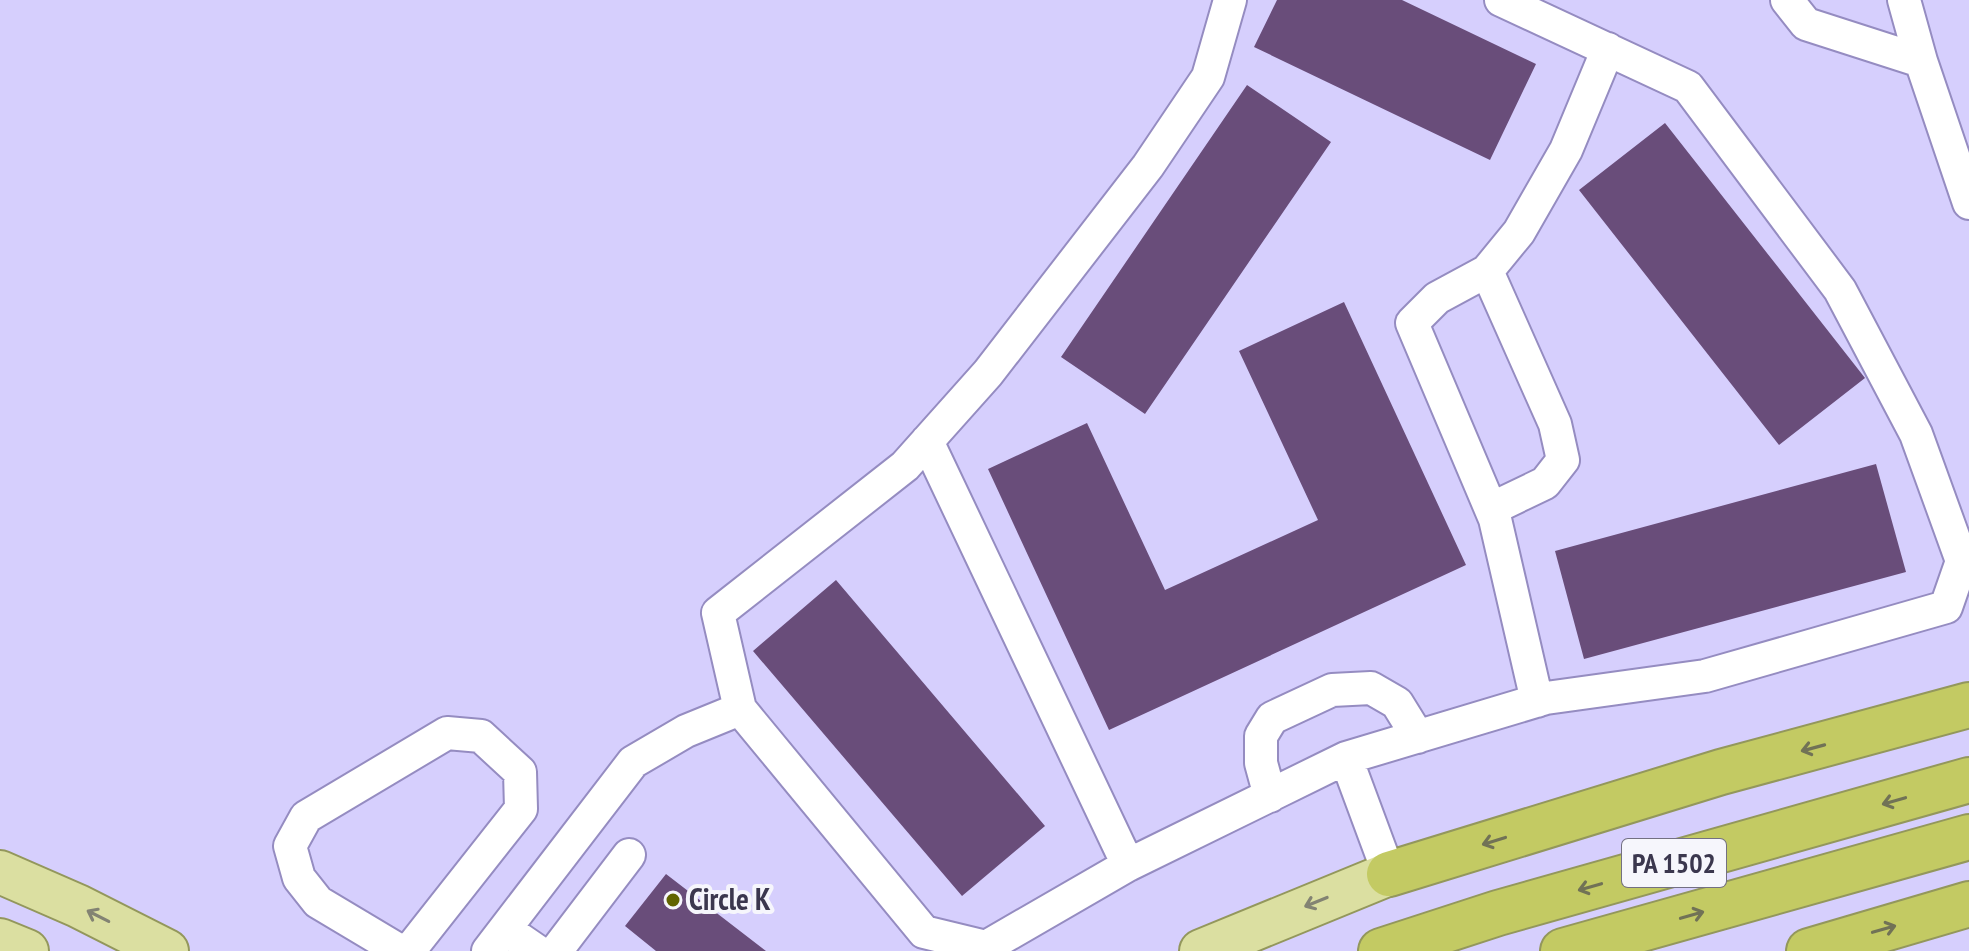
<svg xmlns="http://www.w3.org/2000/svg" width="1969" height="951" font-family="'PT Sans Narrow',sans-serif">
	<rect width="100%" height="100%" fill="#d6cffd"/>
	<path fill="#694d7a" d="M1277 0H1402L1536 64 1490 160 1254 47Z
		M1247 85 1331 142 1145 414 1061 357Z
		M1665 123 1865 378 1779 445 1579 190Z
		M1344 302 1466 565 1109 730 988 469 1087 423 1165 590 1318 520 1239 351Z
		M1876 464 1906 572 1584 659 1555 551Z
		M836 580 1045 826 962 896 753 651Z
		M666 874 766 951H656L625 926Z"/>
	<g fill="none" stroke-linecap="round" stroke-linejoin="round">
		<defs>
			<path id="minor" d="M1230 0 1208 77 1148 166 988 373 905 466 718 613 740 709 924 932 986 947 1128 865 1346 758
				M1787 0 1806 24 1921 61
				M1904 0 1921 61 1969 203
				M1487 271 1555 424 1563 460 1545 483 1491 509
				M927 441 1128 865
				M1537 701 1495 519 1412 323 1437 298 1487 271 1519 232 1566 150 1608 49
				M1270 796 1261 763V736L1272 718 1332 690 1371 688 1397 703 1418 737
				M1389 874 1346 758 1546 698 1705 676 1946 607 1962 561 1916 434 1840 290 1688 87 1501 0
				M505 929 537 951
				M400 951 318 902 299 878 290 846 306 817 447 733 481 736 520 772 521 809 409 951
				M488 951 633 762 686 731 740 709
				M556 951 629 855"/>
			<path id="major" d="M0 872 78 906 167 951
				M0 940 27 951
				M1201 951 1389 874"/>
			<path id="highway" d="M1389 874 1721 772 1969 705
				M1381 951 1498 913 1969 780
				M1563 951 1969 837
				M1809 951 1969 904"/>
		</defs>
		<use href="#minor" stroke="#958cc1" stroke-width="36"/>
		<use href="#major" stroke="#93975c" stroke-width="46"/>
		<use href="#highway" stroke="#93975c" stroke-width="48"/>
		<use href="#minor" stroke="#fff" stroke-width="32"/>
		<use href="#major" stroke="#dbdfa1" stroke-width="42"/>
		<use href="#highway" stroke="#c3ca63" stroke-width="44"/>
	</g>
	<defs><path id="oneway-shaft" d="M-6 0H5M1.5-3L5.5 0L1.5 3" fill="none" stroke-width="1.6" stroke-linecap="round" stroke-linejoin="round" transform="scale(2)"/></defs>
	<g stroke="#717256">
		<use href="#oneway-shaft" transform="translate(1813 748) rotate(165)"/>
		<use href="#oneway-shaft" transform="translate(1894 801) rotate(164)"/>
		<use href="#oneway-shaft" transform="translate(1494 841) rotate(163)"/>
		<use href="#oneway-shaft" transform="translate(1590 887) rotate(164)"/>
		<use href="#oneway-shaft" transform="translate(1692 915) rotate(-16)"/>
		<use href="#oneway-shaft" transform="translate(1884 929) rotate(-16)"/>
	</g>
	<g stroke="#838373">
		<use href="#oneway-shaft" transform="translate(1316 902) rotate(158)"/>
		<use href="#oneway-shaft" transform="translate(98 916) rotate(-153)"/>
	</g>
	<circle fill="#616400" stroke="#f6f6fc" stroke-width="3" cx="673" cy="900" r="8"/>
	<g text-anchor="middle" stroke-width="8" stroke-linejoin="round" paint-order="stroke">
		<rect fill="#f6f6fc" stroke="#737082" stroke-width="2" x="1622" y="839" width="104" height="48" rx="6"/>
		<g font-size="28" font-weight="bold" fill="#3b374e">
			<text x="1674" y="873">PA 1502</text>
		</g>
		<g font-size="30" font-weight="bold" fill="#3b374e" stroke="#f6f6fc" text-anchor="start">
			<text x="689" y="910">Circle K</text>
		</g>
	</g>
</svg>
